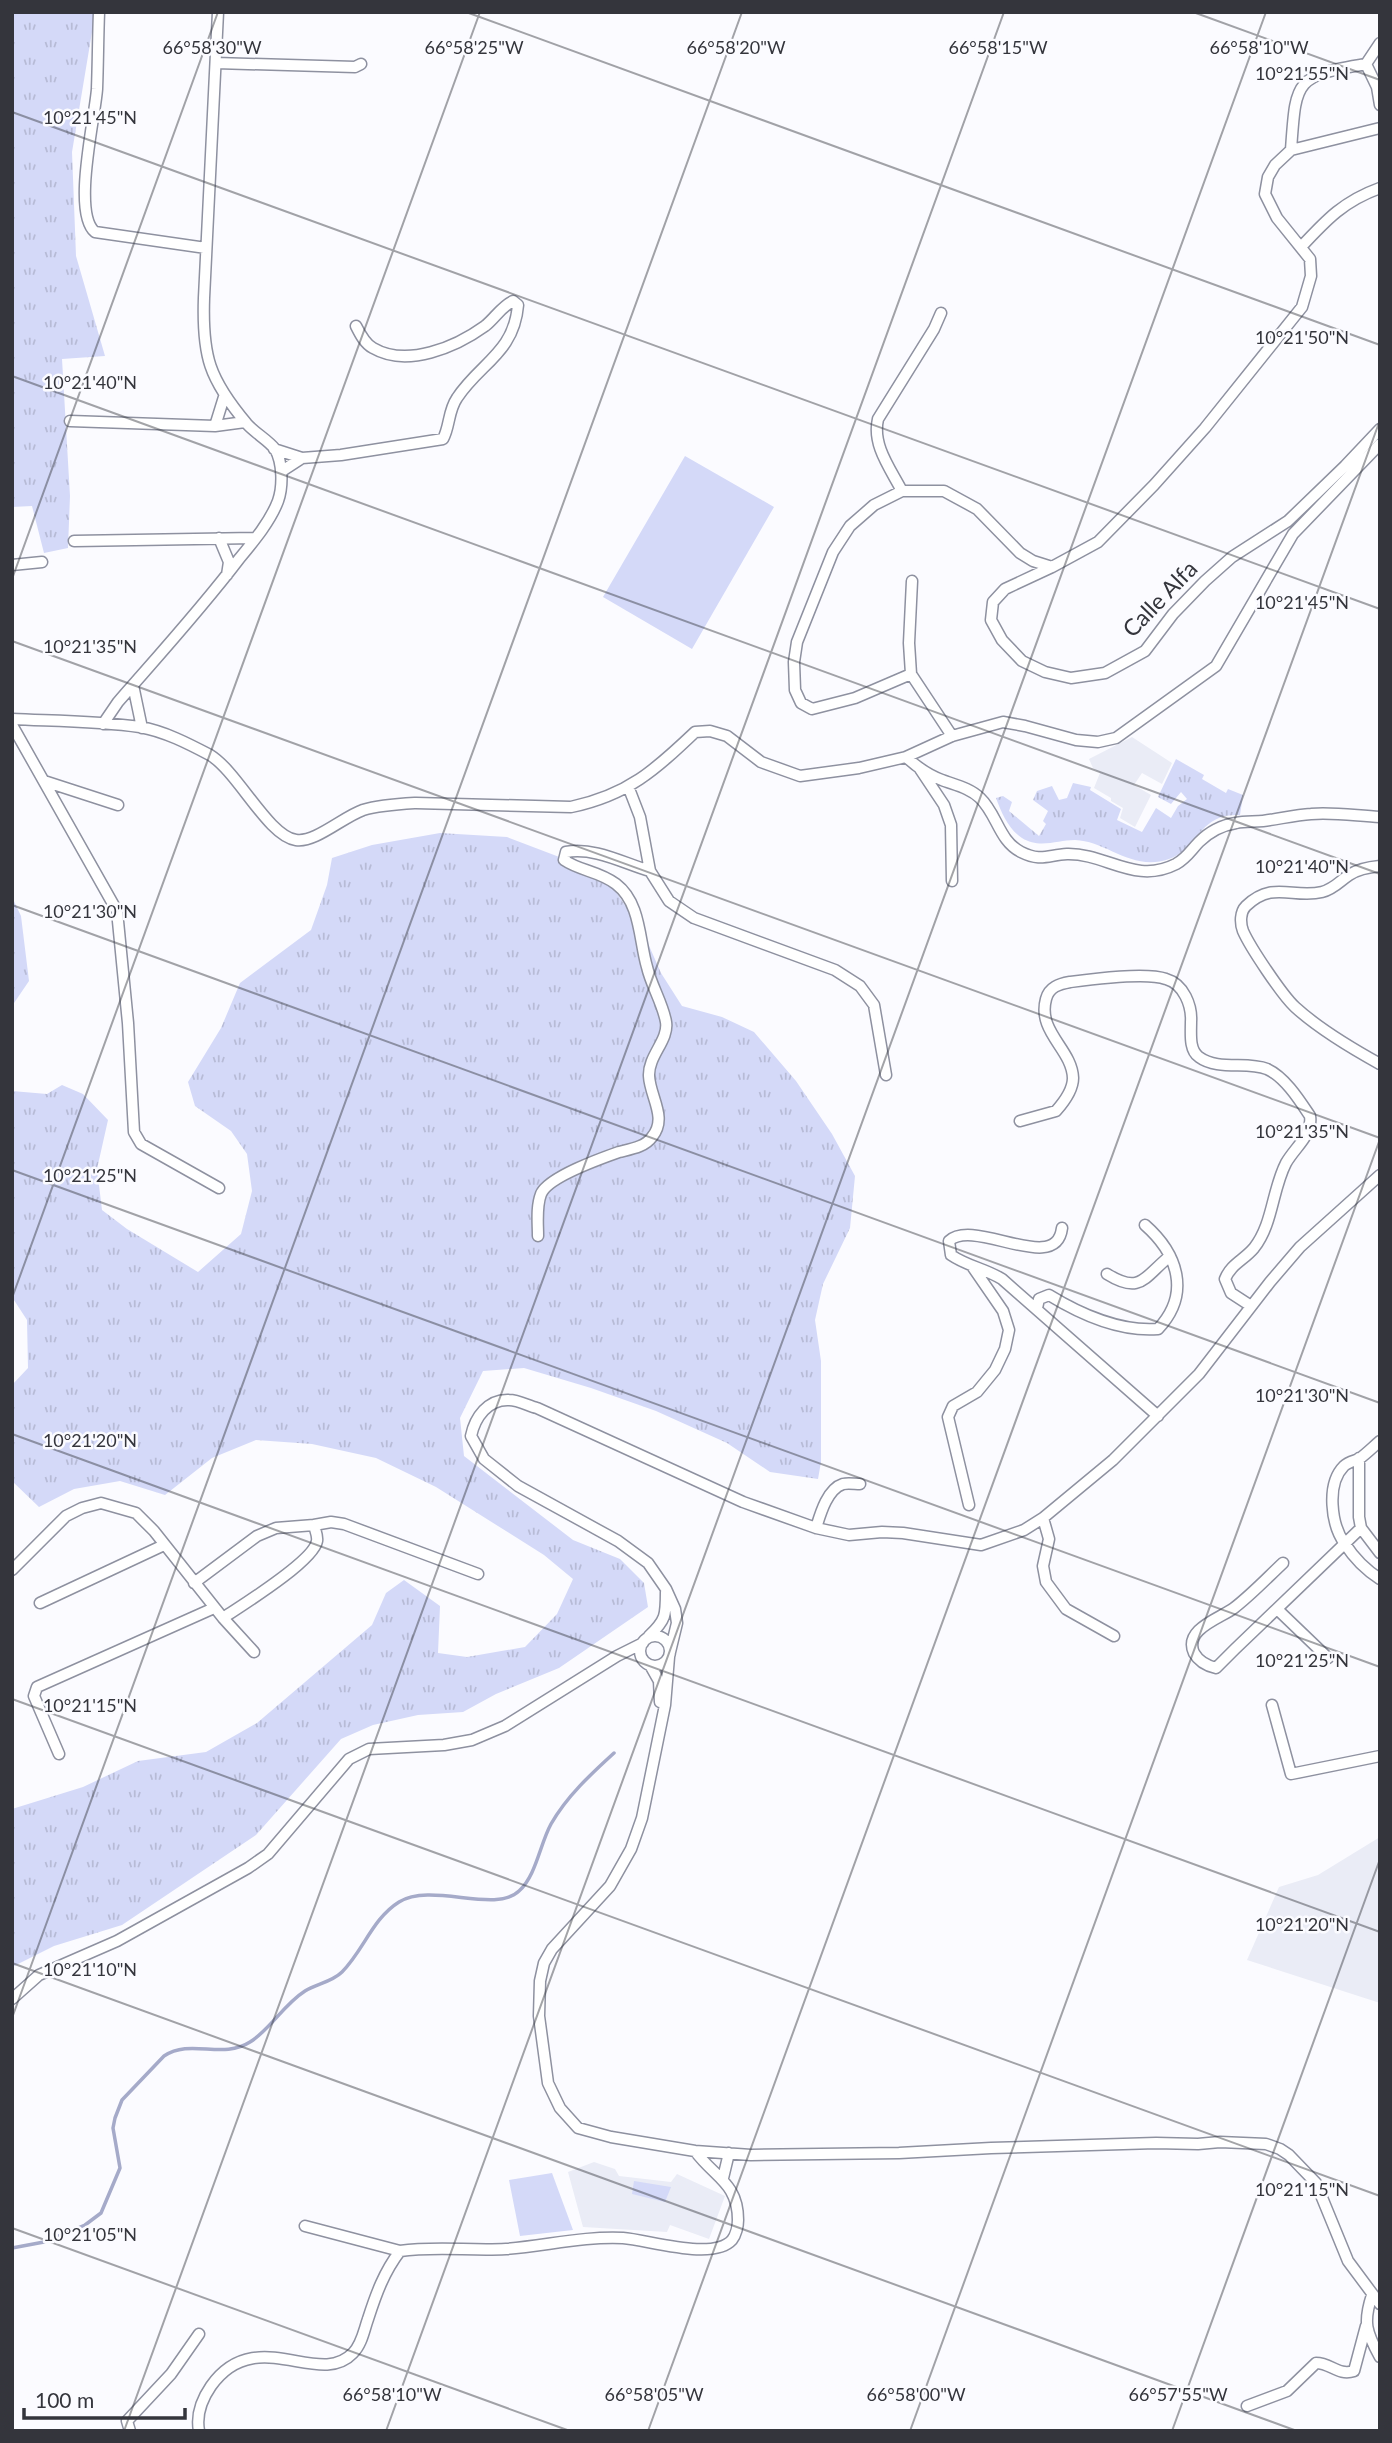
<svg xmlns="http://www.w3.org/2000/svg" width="1392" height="2443" font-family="Lato,sans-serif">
	<defs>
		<pattern id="grass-tufts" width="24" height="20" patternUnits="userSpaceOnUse" patternTransform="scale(1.75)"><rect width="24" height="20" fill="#d4d9f8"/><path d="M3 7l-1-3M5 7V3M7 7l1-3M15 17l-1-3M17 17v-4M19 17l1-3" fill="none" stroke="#b7bbd6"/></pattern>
	</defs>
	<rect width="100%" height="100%" fill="#fbfbff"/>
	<path fill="#eaecf6" d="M1132 737 1172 763 1162 784 1142 773 1134 785 1151 795 1135 827 1120 818 1123 808 1111 801V798L1094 788 1100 773 1093 768 1089 759Z
		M1380 1837V2003L1247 1960 1279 1887 1318 1875Z
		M594 2162 615 2169 619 2176 671 2182 677 2174 725 2196 709 2239 670 2225 667 2232 583 2227 568 2172Z"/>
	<path fill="url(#grass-tufts)" d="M12 12H93L94 20 72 152 76 256 105 356 62 359 70 496 68 548 44 553 32 506 12 507Z
		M1176 759 1204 775 1202 779 1226 793 1228 789 1243 795 1240 815C1234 815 1225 815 1219 818 1198 826 1191 852 1169 859 1132 872 1107 841 1075 840 1058 840 1039 849 1022 838 1009 830 1001 812 996 798L1003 796 1012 802 1009 811 1039 836 1046 824 1043 821 1048 811 1033 800 1037 791 1052 786 1059 800 1067 798 1073 783 1091 787 1090 790 1121 809 1117 820 1142 832 1156 808 1171 818 1178 806 1187 799 1181 792 1171 804 1158 797Z
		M440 833 507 837 604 874 643 932 661 973 682 1006 722 1017 754 1032 796 1081 832 1134 855 1176 850 1228 823 1284 815 1320 821 1361V1462L818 1479 770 1472 727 1443 656 1411 591 1388 524 1368 483 1371 460 1418 464 1456 573 1540 620 1559 644 1583 648 1607 559 1668 496 1694 463 1712 418 1715 373 1725 341 1739 256 1835 122 1925 54 1946 12 1967V1809L83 1787 138 1761 206 1752 257 1723 372 1625 386 1593 404 1580 440 1606 438 1653 467 1657 525 1647 557 1614 573 1579 544 1555 436 1487 376 1458 312 1444 256 1440 212 1458 165 1495 120 1481 74 1489 39 1507 12 1481V1385L28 1368 27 1320 12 1297V1091L47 1094 62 1085 83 1094 108 1120 97 1169 102 1210 127 1229 198 1272 241 1234 252 1191 247 1154 231 1131 195 1106 188 1082 221 1028 240 983 311 930 327 885 332 858 372 845Z
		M12 897 21 916 29 981 12 1006Z"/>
	<path fill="#d4d9f8" d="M685 456 774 507 692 649 603 597Z
		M552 2173 573 2230 520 2236 509 2180Z
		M634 2181 671 2187 665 2202 632 2194Z"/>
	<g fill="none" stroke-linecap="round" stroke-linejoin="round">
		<path stroke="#a5aac9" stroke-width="3.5" d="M12 2248 44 2242 85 2225 101 2213 120 2168 113 2128 115 2118 122 2100 164 2056C191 2038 222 2060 250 2042 271 2029 283 2005 305 1991 316 1984 332 1982 342 1972 364 1950 372 1919 399 1902 432 1882 495 1914 519 1891 536 1876 540 1844 551 1824 567 1796 591 1774 614 1753"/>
		<defs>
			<path id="minor" d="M99 12C98 38 98 63 97 89 95 118 72 213 95 232L206 248
				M216 63 355 67 361 64
				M1366 64 1380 43
				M1291 150C1296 80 1294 76 1366 64L1377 87 1380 105
				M1301 247C1327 219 1344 201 1380 188
				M70 421 215 426 245 422
				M215 426 224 397
				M274 449 302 458
				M282 471 302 458 341 455 443 439C450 426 448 411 457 398 480 363 514 353 518 305L513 301C501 307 495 318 485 326 456 347 407 368 373 348 365 344 360 334 356 326
				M902 491C890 468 872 445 878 419L934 329 941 313
				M219 538 229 562 227 575
				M74 541 255 538
				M12 565 42 562
				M1052 567 1005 589 993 602 991 620 1002 640 1022 661 1045 672 1071 678 1105 673 1145 651 1173 614 1205 581 1232 557 1288 521 1345 466 1380 429
				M912 581 909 643 911 674 952 736
				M911 674 855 698 812 709 801 703 795 690 794 662 797 642 833 552 850 526 874 505 902 491H944L977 509 1020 553 1033 561 1052 567 1098 542 1154 485 1205 428 1302 307 1311 276 1310 259 1277 218 1265 194 1268 177 1275 165 1291 150 1380 128
				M133 685 142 728
				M12 719C55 721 98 721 140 727 164 731 189 744 210 755 238 772 268 836 296 840 315 843 343 817 363 810 380 805 399 804 416 803L571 807C628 795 655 770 695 732L710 731 727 736 761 762 800 776 859 768 906 757 952 736 1003 722 1025 726 1076 740 1098 742 1116 738 1216 666 1293 534 1380 444
				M103 724 118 702C159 655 201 609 239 559 253 542 270 522 278 501 283 487 283 463 275 449 268 440 255 433 247 424 209 379 202 356 204 298L218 12
				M12 725 117 911 128 1023 134 1132 141 1144 219 1188
				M906 757C917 767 928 775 942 780 955 785 970 788 980 798 997 814 999 841 1021 852 1041 862 1048 855 1067 854 1106 853 1135 885 1176 864 1187 858 1191 850 1199 842 1209 832 1223 825 1236 823 1245 821 1254 822 1263 821 1279 819 1295 815 1311 814 1334 812 1357 816 1380 817
				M920 769 944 805 951 825 952 881
				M44 781 118 805
				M628 786 640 817 650 871 669 901 694 918 835 970 860 986 874 1005 886 1075
				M1380 866C1369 867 1358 869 1349 875 1340 881 1334 889 1322 892 1293 899 1273 880 1246 906 1240 912 1240 923 1243 931 1250 947 1282 995 1295 1007 1319 1029 1351 1048 1380 1064
				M1020 1121 1056 1111C1064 1102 1073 1090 1073 1078 1072 1049 1037 1032 1046 999 1049 987 1059 984 1070 982 1093 979 1146 972 1166 979 1184 984 1192 1006 1191 1022 1191 1034 1189 1050 1199 1057 1218 1071 1247 1061 1267 1069 1285 1077 1300 1101 1310 1116 1313 1135 1295 1147 1286 1163 1272 1190 1273 1224 1254 1248 1244 1260 1231 1264 1225 1279L1231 1293 1251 1306
				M1062 1228C1056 1276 974 1217 949 1241L951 1255C967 1266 986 1269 1002 1279L1158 1416
				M538 1236C538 1223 536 1207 541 1194 548 1177 602 1158 619 1152 631 1149 645 1147 652 1137 668 1118 650 1097 649 1076 648 1056 669 1040 666 1022 663 1004 651 985 647 967 639 940 641 903 616 884 599 871 580 871 564 860L566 852C595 847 623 863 650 871
				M1107 1274C1141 1295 1144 1277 1170 1256
				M1037 1308 1039 1299 1049 1295C1080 1314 1121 1332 1158 1329 1191 1294 1178 1254 1145 1225
				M1380 1441C1373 1447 1366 1454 1359 1459 1354 1461 1348 1462 1344 1466 1326 1484 1331 1525 1345 1544 1354 1558 1366 1570 1380 1579
				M1359 1458V1517L1361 1528 1380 1553
				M969 1505 948 1417 953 1406 977 1392 995 1370 1005 1349 1009 1330 1003 1311 972 1266
				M1043 1518 1049 1539 1043 1566 1046 1582 1066 1609 1114 1636
				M314 1525 331 1522 344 1524 478 1574
				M816 1528C820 1515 827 1489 843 1484 848 1483 855 1484 860 1484
				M1283 1563C1267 1578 1251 1595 1234 1608 1221 1618 1183 1629 1194 1653 1199 1662 1208 1666 1216 1668L1235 1649 1361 1528
				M12 1570 66 1516 82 1508 101 1503 136 1513 154 1531 223 1618 254 1652
				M194 1583 257 1536 276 1528 314 1525C315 1530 318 1536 317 1541 314 1561 241 1606 223 1618
				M40 1603 164 1545
				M1277 1609 1328 1658
				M649 1636C666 1620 666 1615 666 1592
				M640 1651a15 15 0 1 1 30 0a15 15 0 1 1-30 0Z
				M670 1652 677 1623 675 1609 666 1589 648 1563 618 1541 518 1486 484 1459 471 1436C475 1417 488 1399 509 1400 518 1400 529 1406 537 1408L743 1502 816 1528 849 1535 882 1532 903 1533 981 1545 1024 1530 1043 1518 1113 1460 1199 1374 1270 1282 1300 1247 1380 1175
				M669 1657 665 1705 642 1818 631 1849 610 1886 552 1949 544 1963 540 1981 539 2016 548 2083 560 2108 578 2128 611 2137 695 2151 751 2155 899 2153 991 2148 1156 2143 1198 2144 1220 2142 1266 2144 1280 2149 1289 2155 1316 2183 1348 2261 1380 2304
				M650 1665 659 1681 660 1702
				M1272 1705 1291 1774 1380 1756
				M59 1754 34 1696 37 1687 214 1608
				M12 1999 39 1975 117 1941 248 1868 268 1854 349 1759 369 1749 444 1745 472 1740 505 1726 617 1656 643 1643
				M723 2178 729 2153
				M305 2226 400 2251
				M1372 2295C1363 2322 1366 2332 1380 2357
				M1247 2406 1287 2391 1316 2363C1331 2363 1338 2376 1354 2371L1366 2326
				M130 2431 127 2421 171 2374 199 2334
				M199 2431C196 2415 202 2399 211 2386 256 2323 319 2389 353 2353 362 2344 364 2330 368 2319 376 2294 384 2272 400 2251 436 2246 470 2251 506 2249 545 2246 584 2236 623 2238 649 2240 713 2261 732 2240 736 2235 738 2226 738 2220 738 2183 715 2178 695 2151"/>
		</defs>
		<use href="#minor" stroke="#8e91a0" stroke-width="13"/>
		<use href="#minor" stroke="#fff" stroke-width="10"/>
	</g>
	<path fill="none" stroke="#34353c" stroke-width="2" stroke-opacity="0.45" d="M466 12 1380 345M1193 12 1380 80M12 112 1380 609M12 376 1380 874M12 579 218 12M12 641 1380 1138M12 905 1380 1403M12 1170 1380 1667M12 1298 480 12M12 1434 1380 1932M12 1699 1380 2196M12 1963 1297 2431M12 2018 742 12M12 2228 570 2431M124 2431 1004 12M386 2431 1266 12M648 2431 1380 420M910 2431 1380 1139M1172 2431 1380 1859"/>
	<g text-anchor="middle" stroke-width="5" stroke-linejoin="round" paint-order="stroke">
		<g font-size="23" fill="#34353c" stroke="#fbfbff">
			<text transform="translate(1160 599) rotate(-46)" y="8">Calle Alfa</text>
		</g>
	</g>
	<g font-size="18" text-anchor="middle" fill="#34353c" stroke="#fbfbff" stroke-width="5" stroke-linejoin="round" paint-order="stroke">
		<text x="736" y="54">66°58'20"W</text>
		<text x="212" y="54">66°58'30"W</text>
		<text x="474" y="54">66°58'25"W</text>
		<text x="998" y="54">66°58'15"W</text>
		<text x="1259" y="54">66°58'10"W</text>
		<text x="1302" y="80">10°21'55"N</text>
		<text x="90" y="124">10°21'45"N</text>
		<text x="1302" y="344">10°21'50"N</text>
		<text x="90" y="389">10°21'40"N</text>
		<text x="1302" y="609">10°21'45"N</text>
		<text x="90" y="653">10°21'35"N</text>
		<text x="1302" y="873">10°21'40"N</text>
		<text x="90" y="918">10°21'30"N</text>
		<text x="1302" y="1138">10°21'35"N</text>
		<text x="90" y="1182">10°21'25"N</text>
		<text x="1302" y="1402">10°21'30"N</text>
		<text x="90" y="1447">10°21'20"N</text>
		<text x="1302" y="1667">10°21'25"N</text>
		<text x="90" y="1712">10°21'15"N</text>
		<text x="1302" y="1931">10°21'20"N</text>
		<text x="90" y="1976">10°21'10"N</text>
		<text x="1302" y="2196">10°21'15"N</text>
		<text x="90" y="2241">10°21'05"N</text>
		<text x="392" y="2401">66°58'10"W</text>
		<text x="654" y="2401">66°58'05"W</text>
		<text x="916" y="2401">66°58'00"W</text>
		<text x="1178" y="2401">66°57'55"W</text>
	</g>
	<rect width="1392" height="2443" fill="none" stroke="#34353c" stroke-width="28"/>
	<path d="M24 2408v10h161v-10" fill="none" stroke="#34353c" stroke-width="3.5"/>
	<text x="35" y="2408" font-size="21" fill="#34353c" stroke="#fbfbff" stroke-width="5" paint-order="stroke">100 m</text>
</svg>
